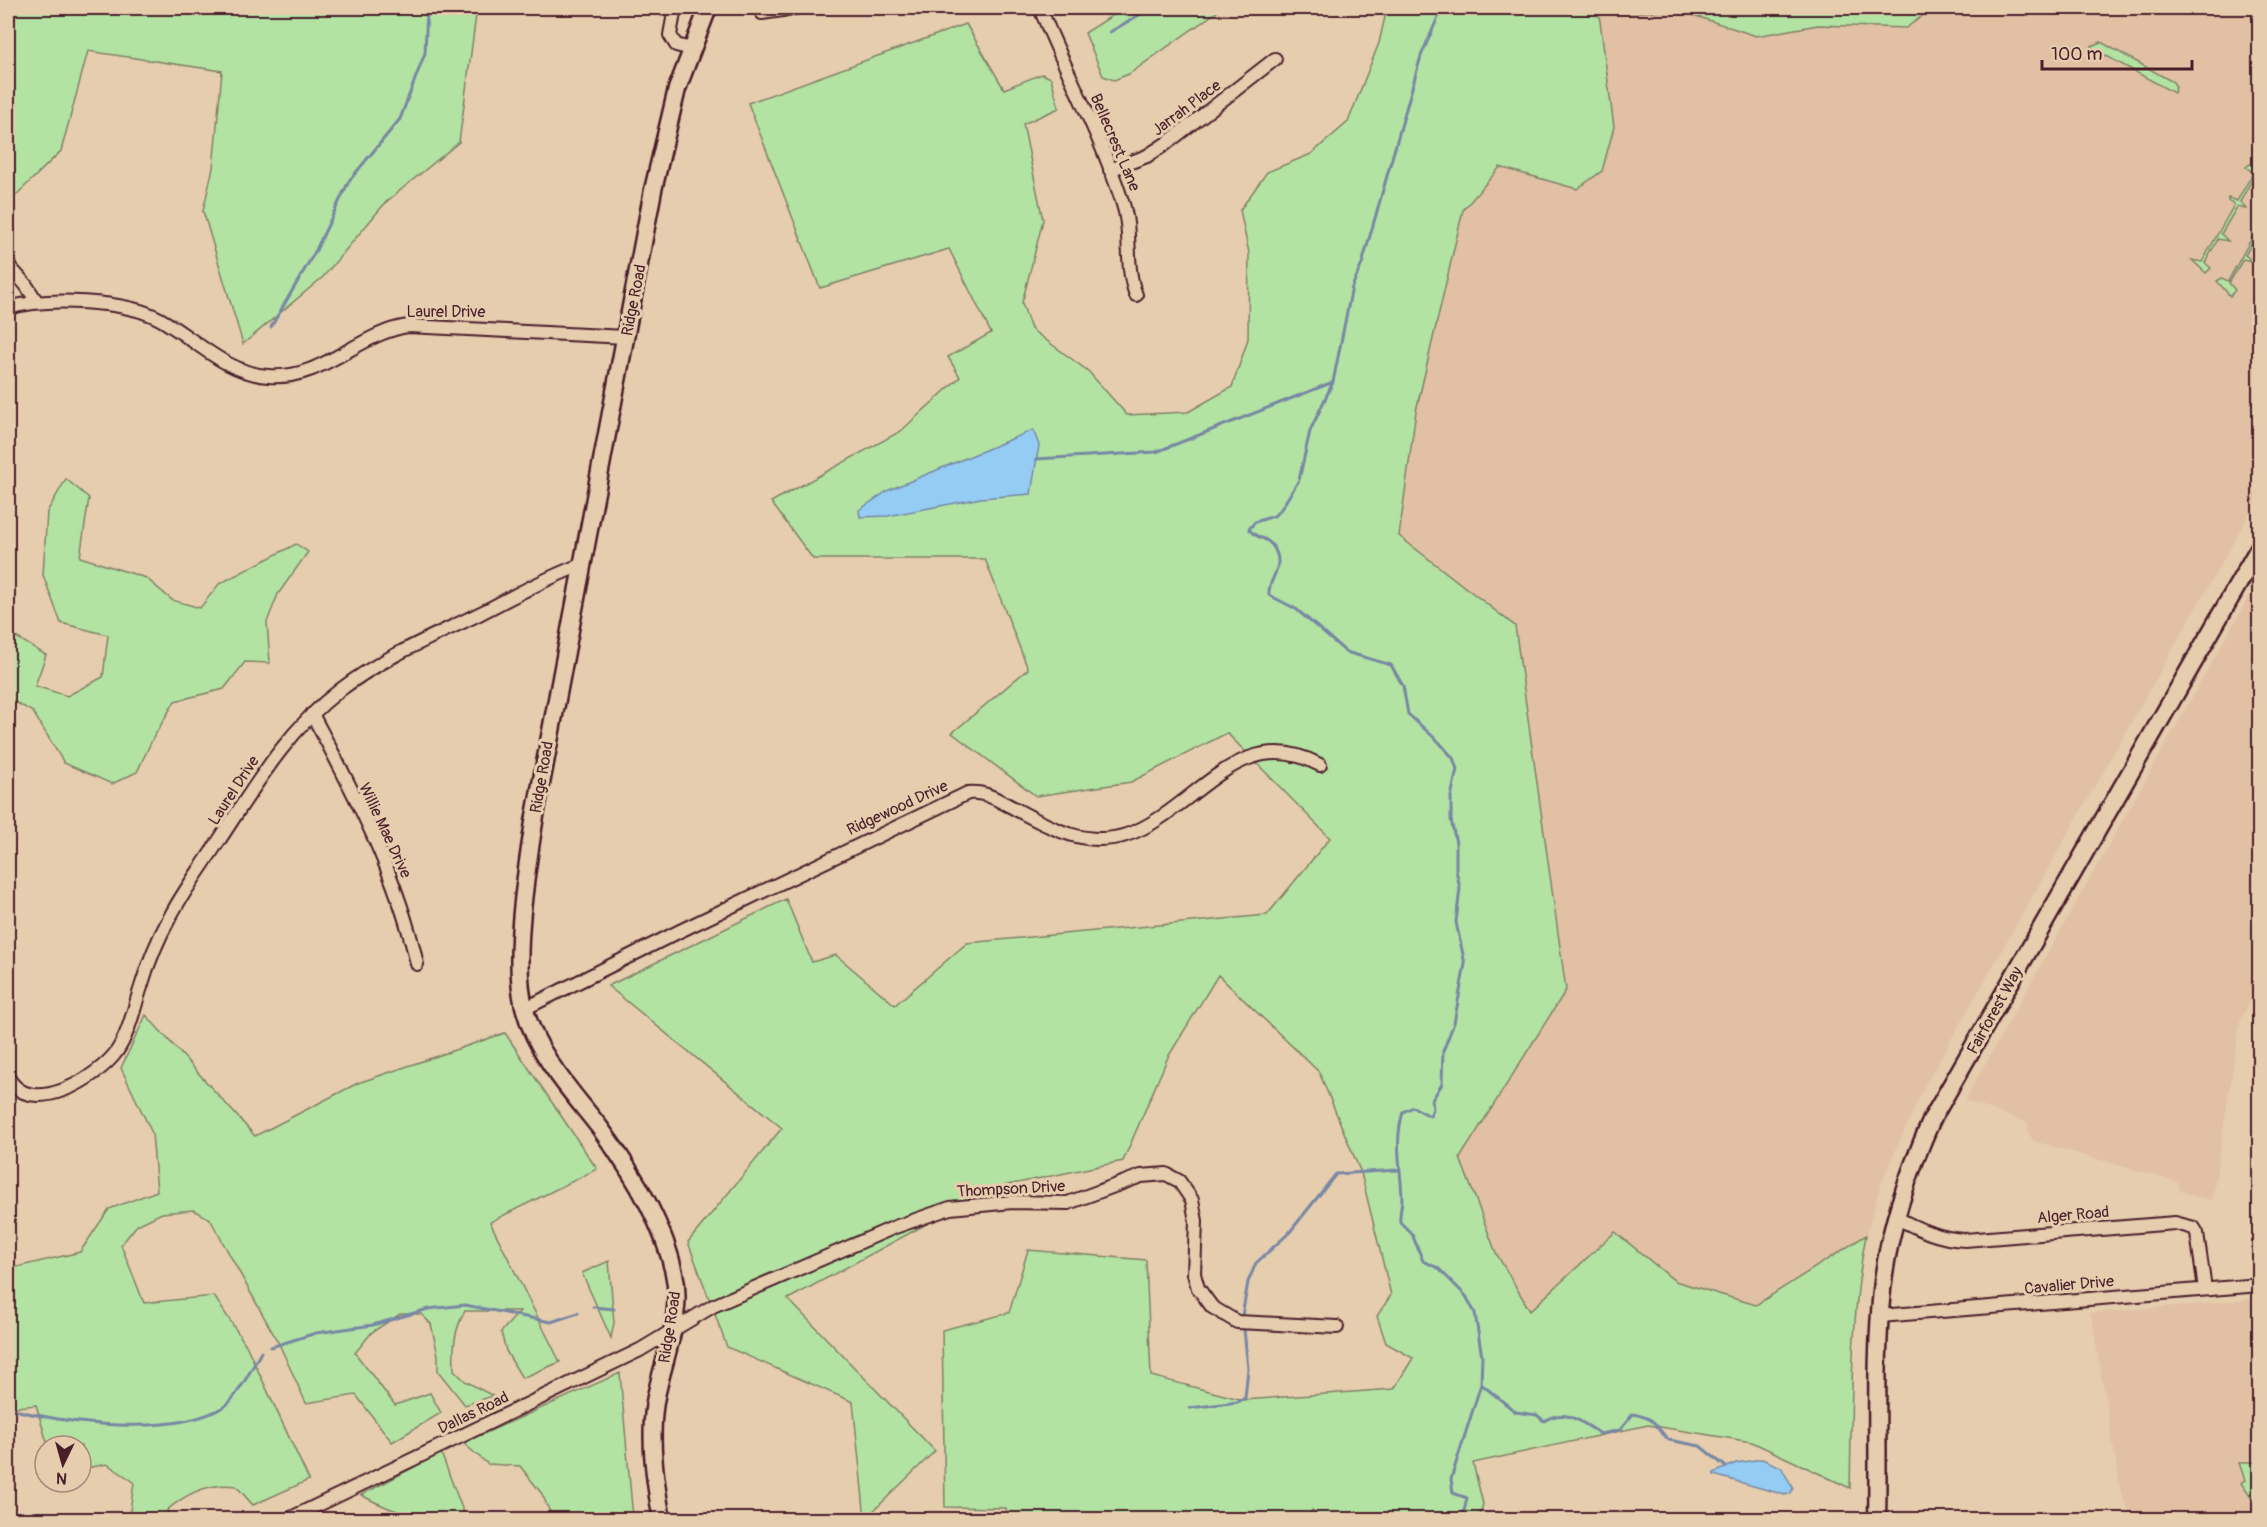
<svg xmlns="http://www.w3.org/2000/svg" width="2267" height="1527" font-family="Pangolin,sans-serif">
	<rect width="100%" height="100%" fill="#e6cdae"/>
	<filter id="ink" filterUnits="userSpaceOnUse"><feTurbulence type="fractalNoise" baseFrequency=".0167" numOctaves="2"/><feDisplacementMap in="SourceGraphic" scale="12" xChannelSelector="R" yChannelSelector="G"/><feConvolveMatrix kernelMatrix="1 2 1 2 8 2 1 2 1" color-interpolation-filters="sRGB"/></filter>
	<g filter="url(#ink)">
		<path fill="#e1c0a4" d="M1933 8H2259V497L1923 1089 1882 1181 1866 1235 1756 1305 1675 1281 1615 1232 1530 1312 1496 1253 1460 1158 1566 990 1399 536 1416 411 1463 210 1500 166 1577 189 1614 127 1599 14 1678 10 1756 36 1818 25 1906 28Z
			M2259 579V983L2240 1022 2212 1201 2180 1191 2178 1182 2034 1141 2028 1133V1123L1965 1100Z
			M2259 1299V1519H2132L2121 1492 2091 1313Z"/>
		<path fill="#b3e3a2" stroke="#7e8166" stroke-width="1.5" d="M8 8H477L459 142 386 202 323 277 243 344 203 211 213 168 222 71 88 51 61 151 8 203Z
			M1124 8H1222L1129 74 1114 80 1103 76 1085 33Z
			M1387 8H1933L1906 28 1818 25 1756 36 1678 10 1599 14 1614 127 1602 171 1577 189 1500 167 1463 210 1416 411 1399 536 1515 626 1566 990 1460 1158 1496 1253 1530 1311 1615 1232 1675 1281 1756 1305 1866 1235C1850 1319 1852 1403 1850 1488L1752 1442 1648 1425 1473 1463 1483 1504 1479 1519H1323L1312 1510 1307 1520H1009L1006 1508 945 1507 942 1330 1009 1313 1028 1250 1146 1260 1151 1376 1243 1400 1394 1389 1413 1358 1386 1343 1377 1316 1391 1295 1361 1173 1319 1072 1218 975 1168 1057 1123 1161 993 1188 788 1299 935 1451 865 1519 853 1402 727 1347 688 1242 782 1128 608 986 786 899 812 962 836 955 895 1005 967 943 1267 915 1330 838 1227 733 1131 782 1036 796 952 733 1028 669 985 559H813L771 502 901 431 960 377 948 357 991 333 949 249 820 288 748 103 966 24 1004 89 1042 74 1051 78 1059 108 1023 124 1043 220 1022 303 1031 329 1088 371 1127 415 1188 412 1232 387 1248 339 1249 253 1240 210 1267 172 1311 154 1348 122 1379 43Z
			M2101 42 2173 82 2176 87 2174 93 2103 54 2094 55 2091 46Z
			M2250 164 2259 170V176L2255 174 2240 202 2246 209 2237 207 2221 234 2228 241 2218 239 2205 263 2211 268 2206 273 2192 260 2202 262 2234 205 2228 201V198L2237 201 2253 173 2246 167Z
			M2259 225V231L2245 255 2252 261 2243 259 2229 283 2235 290 2230 296 2217 281 2222 278 2228 281Z
			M66 479 89 498 80 557 146 578 172 600 200 608 219 584 296 544 308 552 278 594 267 622 270 663 245 662 224 689 175 701 153 738 137 772 112 784 64 763 33 712 8 698V632L46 655 35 686 67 696 103 677 108 635 61 623 43 575 47 512Z
			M146 1015 255 1136 358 1083 505 1033 597 1169 490 1222 560 1362 522 1378 506 1351 501 1332 520 1311H465C454 1330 453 1348 454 1370L465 1381 493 1396 465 1405 438 1371V1355L431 1324 421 1314H400L372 1332 355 1353 395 1405 430 1393 441 1413 392 1442 356 1395 306 1403 280 1346 210 1219 194 1210 162 1213 137 1225 121 1245 144 1303 214 1296 246 1345 309 1480 253 1505 236 1486C210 1482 187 1493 167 1510L170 1519H129L134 1482 107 1464 81 1469V1446H48L36 1405 8 1408V1269L80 1252 109 1209 157 1191 152 1133 121 1068Z
			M609 1261 614 1323 611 1338 582 1273Z
			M620 1373 633 1519H553L542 1494 520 1466 488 1464 463 1443Z
			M441 1453 466 1519C422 1520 400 1516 361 1495Z
			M2244 1462H2255L2259 1485V1509L2241 1483 2245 1480 2239 1463Z"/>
		<path fill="#95ccf4" stroke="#7787a4" stroke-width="1.5" d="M1033 430 1039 445 1031 494 981 498 888 516 860 517 859 510 889 490Z
			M1762 1459 1781 1467 1793 1488 1791 1493 1785 1495 1714 1475V1473L1736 1463Z"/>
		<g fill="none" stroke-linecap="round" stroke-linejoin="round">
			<path stroke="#7787a4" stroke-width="3" d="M1442 8 1421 56 1362 264 1352 287 1333 382 1310 431 1299 480 1281 509 1274 516 1255 522 1249 529C1254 538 1266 537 1272 545 1288 567 1267 578 1269 595L1296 609 1346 652 1391 665 1403 686 1408 714 1439 742 1453 758 1457 769 1451 797V820L1456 843V870L1460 888 1456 922 1465 964 1454 1023 1443 1051 1442 1084 1432 1100 1433 1109 1430 1116 1413 1107 1403 1112C1394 1143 1401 1167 1402 1198 1402 1207 1399 1214 1400 1222L1412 1234 1423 1261 1438 1268 1466 1296 1475 1313 1482 1357 1481 1384 1451 1479 1453 1493 1467 1498 1462 1520
				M1110 32 1151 8
				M271 327 316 250 349 181 400 119 425 53 427 8
				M1036 459 1156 452 1333 382
				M593 1307 614 1309
				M1242 1316 1248 1282 1256 1263 1289 1233 1336 1174 1398 1170
				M271 1347 316 1333 373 1325 428 1309 465 1305 551 1322 578 1313
				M1481 1384 1516 1412 1537 1415 1544 1421C1566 1407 1582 1423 1601 1434L1620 1430 1633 1414C1661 1420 1652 1425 1669 1440L1700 1446 1726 1467
				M8 1408C63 1424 175 1438 225 1406 237 1398 254 1365 261 1352
				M1190 1408 1238 1402 1245 1398 1248 1369 1244 1329"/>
			<defs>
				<path id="street" d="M675 8 670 35 676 45 691 49
					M1040 8C1066 72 1100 134 1122 201 1133 232 1124 264 1136 295
					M762 13 796 8
					M1110 170 1147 156 1167 143 1275 59
					M8 265 26 285 37 302
					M8 308C46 297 125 300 160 319 195 339 226 373 268 376 322 381 358 333 408 326L626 337
					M312 714C354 792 398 877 417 964
					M524 1009 680 931 968 793C983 791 994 798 1006 804 1044 824 1082 849 1126 835 1194 813 1238 720 1320 765
					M8 1077C30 1119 98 1078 117 1051 129 1033 134 1008 141 987 148 963 158 939 170 917 183 892 199 871 214 848 252 791 285 732 340 690 382 658 432 637 479 614 513 597 545 578 581 565
					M1895 1217C1918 1229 1939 1239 1965 1240L2175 1223 2194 1228 2197 1233 2205 1289
					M1880 1316 2260 1285
					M287 1520 640 1350 713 1306 895 1227 950 1208 1012 1202 1068 1203 1141 1176 1166 1174 1179 1181 1192 1200 1196 1221 1194 1274 1198 1288 1212 1307 1237 1322 1337 1327"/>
				<path id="secondary" d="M662 1520C655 1482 649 1440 655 1402 662 1361 684 1315 674 1273 663 1221 631 1170 600 1128 572 1092 537 1055 525 1010 511 963 527 866 535 816L653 190 677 89 708 8
					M1877 1520C1879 1444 1874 1365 1882 1290 1888 1230 1908 1173 1932 1119L2260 546"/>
			</defs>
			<use href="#street" stroke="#4a1f2b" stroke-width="16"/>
			<use href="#secondary" stroke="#4a1f2b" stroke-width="21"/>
			<use href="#street" stroke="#e6cdae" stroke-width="12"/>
			<use href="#secondary" stroke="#e6cdae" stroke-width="16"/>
		</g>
	</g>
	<g text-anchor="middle" stroke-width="6" stroke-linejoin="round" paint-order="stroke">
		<g font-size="16" fill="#4a1f2b" stroke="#e6cdae">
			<text transform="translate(1186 107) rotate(-37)" y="6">Jarrah Place</text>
			<text transform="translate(1116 142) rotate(67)" y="6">Bellecrest Lane</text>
			<text transform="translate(633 300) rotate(-79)" y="6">Ridge Road</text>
			<text x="446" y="317">Laurel Drive</text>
			<text transform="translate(541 777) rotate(-80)" y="6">Ridge Road</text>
			<text transform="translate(233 790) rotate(-57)" y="6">Laurel Drive</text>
			<text transform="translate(897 807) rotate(-25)" y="6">Ridgewood Drive</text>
			<text transform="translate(386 830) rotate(65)" y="6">Willie Mae Drive</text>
			<text transform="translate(1994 1010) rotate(-61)" y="6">Fairforest Way</text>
			<text transform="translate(1011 1188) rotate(-3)" y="6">Thompson Drive</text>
			<text transform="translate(2073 1214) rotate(-5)" y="6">Alger Road</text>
			<text transform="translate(2069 1284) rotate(-5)" y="6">Cavalier Drive</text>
			<text transform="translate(669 1327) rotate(-81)" y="6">Ridge Road</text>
			<text transform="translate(473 1412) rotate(-26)" y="6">Dallas Road</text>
		</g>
	</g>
	<rect width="2267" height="1527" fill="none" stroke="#e6cdae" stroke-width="30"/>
	<rect x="15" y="15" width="2237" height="1497" fill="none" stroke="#4a1f2b" stroke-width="2" filter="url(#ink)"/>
	<g transform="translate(63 1464) rotate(185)"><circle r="28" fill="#e6cdae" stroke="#a8877a" stroke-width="1.5"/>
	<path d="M0-4.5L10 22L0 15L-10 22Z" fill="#4a1f2b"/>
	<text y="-9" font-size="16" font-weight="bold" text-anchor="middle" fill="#4a1f2b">N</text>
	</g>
	<path d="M2042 60v9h150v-9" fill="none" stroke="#4a1f2b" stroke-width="3"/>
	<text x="2051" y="60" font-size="18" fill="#4a1f2b" stroke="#e6cdae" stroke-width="4.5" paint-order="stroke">100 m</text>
</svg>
